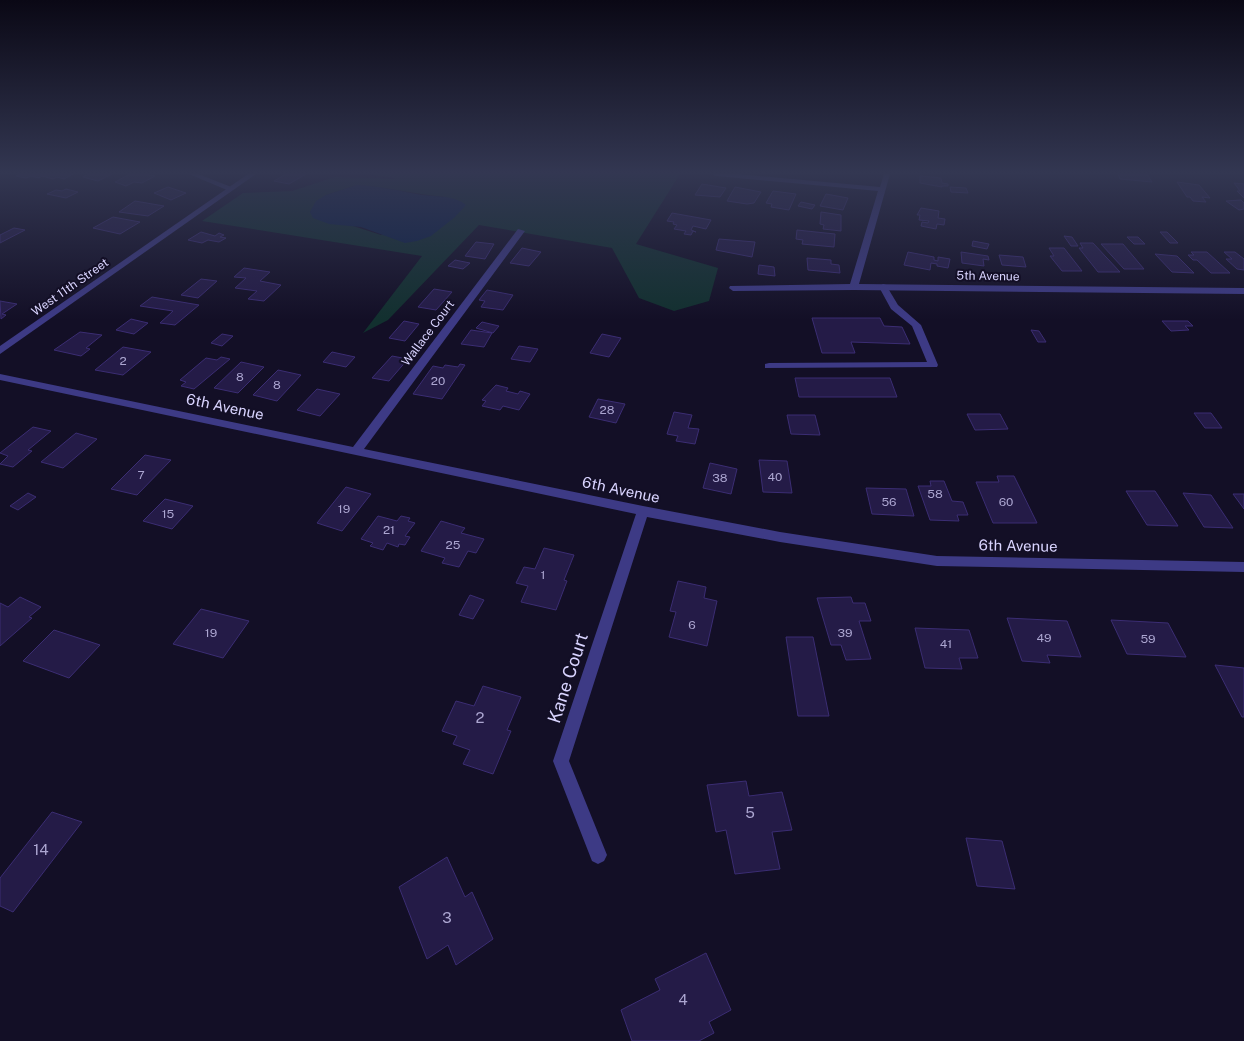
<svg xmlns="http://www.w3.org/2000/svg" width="1244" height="1041" font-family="'Public Sans',sans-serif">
	<rect width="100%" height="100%" fill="#130f26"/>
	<path fill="#12302f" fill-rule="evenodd" d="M369 174H680L636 244 718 268 709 301 674 311 639 298 612 248 479 225 388 320 363 333 422 256 202 221 243 193 292 191 335 177 399 179ZM357 185C387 187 415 194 445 197L381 235 310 212 326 195Z"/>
	<path fill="#0c2248" d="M357 185C379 186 400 191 422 195 437 197 454 195 466 205L455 217 431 236 417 241 405 243 361 227 329 224 313 218 310 212 316 201 326 195Z"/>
	<path fill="#241b47" stroke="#3b2d73" d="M20 174H73L64 179 57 177 53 179 42 176 39 178 31 176 26 178 16 176Z
		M89 174H112L98 181 83 177Z
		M130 174H144L155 176 142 183 134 182 126 186 115 182Z
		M286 174H306L289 184 274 181Z
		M1118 174H1147L1152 182 1120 179Z
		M920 176 941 178 942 183 948 184V186H942V187L920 183Z
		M1177 182 1199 185 1210 198 1202 197 1206 202 1193 201 1190 197H1187Z
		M1234 183 1244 184V198L1237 191H1240Z
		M702 184 726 188 720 197 695 195Z
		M168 187 186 193 171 200 154 193Z
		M735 187 761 192 754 203 747 204 727 201Z
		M950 187 966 188 968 193 951 192Z
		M66 189 78 192 66 198 47 194 56 190 62 191Z
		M773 191 796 194 789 210 771 207 772 204 766 203Z
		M826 194 848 198 843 210 820 206Z
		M1241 200 1244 203V209L1239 210 1226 201Z
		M135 201 164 206 148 216 119 212Z
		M801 202 815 205 812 209 798 206Z
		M921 208 939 211 938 218 945 219 944 225 937 224 936 229 921 226 922 222 928 223 929 221 919 220 920 215H917Z
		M821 212 841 215V231L823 229 824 225 820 224Z
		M672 213 711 220 706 229 693 226 691 230 696 232 693 231 691 235 684 234 686 231 674 229 677 225 673 224 674 222 667 221Z
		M113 217 140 222 120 234 93 228Z
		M14 228 25 230 0 243V235Z
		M797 230 835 234 834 247 802 244 803 240 796 239Z
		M201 232 215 236 219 233 224 235 220 237 226 238 219 242 208 240 202 243 188 240Z
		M1160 232H1167L1178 243H1170Z
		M1064 236 1072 237 1078 246H1071Z
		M1127 237H1138L1145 244H1134Z
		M719 239 755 242 752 257 716 250Z
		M973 241 989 244 987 249 972 246Z
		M476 242 494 244 485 259 465 256Z
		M1080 243H1093L1120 272H1098L1079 248H1083Z
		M1101 244H1123L1144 269H1124Z
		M522 248 541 252 529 266 510 263Z
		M1049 248H1064L1082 271H1062L1050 256H1054Z
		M908 252 934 257V260L938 261V257L950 259 948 268 937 266V264L931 263 930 270 904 265Z
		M961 252 988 256 989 260 983 259 984 266 962 263Z
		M1191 252H1207L1230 273H1211L1197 260H1193L1188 255H1194Z
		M1224 252H1235L1244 259V270L1237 269 1226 259H1232Z
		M1155 254 1177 256 1194 273 1172 272Z
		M999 255 1023 257 1026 267 1002 265Z
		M807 258 831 260V264L839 265 840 273 808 270Z
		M455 260 470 263 463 269 448 266Z
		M759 265 774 267 775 276 758 274Z
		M244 268 270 272 260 281 281 285 264 301 248 299 257 291 235 288 246 278 234 277Z
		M201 279 217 281 198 298 181 295Z
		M434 289 452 292 436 310 418 307Z
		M487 290 513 295 503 310 481 307 485 301 479 300Z
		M152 297 199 305 175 325 160 323 173 311 140 306Z
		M0 301 17 304 2 314 6 315 1 319Z
		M812 318H880L884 326 902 327 910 344 851 342 855 353H822Z
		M131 319 148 323 134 334 116 330Z
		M404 321 419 324 405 341 389 338Z
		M1162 321H1188L1193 326H1185L1189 330 1171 331Z
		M482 322 499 326 493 333 476 328Z
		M471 330 492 333 484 347 461 344Z
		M1031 330 1039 331 1046 342H1038Z
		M80 332 102 335 86 348 90 349 81 356 54 350Z
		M222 334 233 336 222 346 211 343Z
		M602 334 621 338 609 357 590 353Z
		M519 346 538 349 530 362 511 359Z
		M123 347 151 352 123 375 95 370Z
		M332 352 355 357 346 367 323 362Z
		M392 356 408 359 389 381 372 378Z
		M221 357 230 359 194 389 181 386 186 382 180 380 206 358 217 360Z
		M241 362 264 367 238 393 214 388Z
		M460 364 465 365 442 399 413 394 433 366 443 368 445 365 458 367Z
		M278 370 301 375 277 401 253 395Z
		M795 378H890L897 397H799Z
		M496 385 508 388 506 391 518 394 520 391 530 394 519 410 503 406 500 410 482 406 486 401 482 400Z
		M317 389 340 394 320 416 297 410Z
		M598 399 625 404 616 423 589 417Z
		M674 412 692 415 688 428 699 429 695 444 676 441 678 436 667 434Z
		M1194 413H1211L1222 428H1205Z
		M967 414H1000L1008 429 975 430Z
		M787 415H815L820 435 791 434Z
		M33 427 51 431 28 450 32 451 13 467 0 464 8 456 0 453Z
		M76 433 97 439 63 468 41 462Z
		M145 455 171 460 137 495 111 489Z
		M759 460 787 461 792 493 763 492Z
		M710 463 737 469 731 494 703 488Z
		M997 476H1014L1037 523H993L976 482H999Z
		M930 481H944L952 501 963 502 968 515H957L959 521 930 520 918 486H931Z
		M346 487 371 494 342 531 317 523Z
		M866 488 906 489 914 516 872 514Z
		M1126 491H1155L1178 526 1147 525Z
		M28 493 36 497 18 510 10 506Z
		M1183 493 1211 495 1233 528 1204 527Z
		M1233 494H1244V509Z
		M165 499 193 506 172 529 143 521Z
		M378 516 397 521 401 516 410 518 408 521 415 523 405 536 410 537 405 545 399 544 398 547 387 543 383 550 370 546 373 543 361 539Z
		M441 521 465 528 461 533 484 539 476 553 468 551 459 567 442 563 445 558 421 551Z
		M544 548 574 555 564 580 567 581 556 610 521 602 528 586 516 583 524 567 535 569Z
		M678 581 706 587 704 598 717 601 707 646 669 637 676 612 670 611Z
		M470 595 484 600 473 619 459 615Z
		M20 597 41 607 29 617 32 618 0 646V603L8 607Z
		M851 597 853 603H865L871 621H859L871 659 846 660 841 645H831L817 598Z
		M201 609 249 621 223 658 173 644Z
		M1007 618 1067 621 1081 657 1047 655 1050 663 1022 661Z
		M1111 620 1168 623 1186 657 1127 654Z
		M915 628 969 630 978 658H959L962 669 925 668Z
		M54 630 100 645 69 678 23 661Z
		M786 637H813L829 716H798Z
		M1215 665 1244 668V717H1242Z
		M483 686 521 697 507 730 511 731 493 774 463 764 470 750 453 744 457 736 442 731 456 701 474 706Z
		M746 781 749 796 782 792 792 830 772 832 780 869 735 874 726 830 716 832 707 785Z
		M52 812 82 822 13 912 0 906V878Z
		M966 838 1002 841 1015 889 977 886Z
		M447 857 465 897 472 892 493 939 456 965 448 945 427 959 399 887Z
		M706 953 731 1010 709 1022 714 1033 699 1041H632L621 1010 660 990 655 979Z"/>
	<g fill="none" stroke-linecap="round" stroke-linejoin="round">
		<path fill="#3d3a85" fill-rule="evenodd" d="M883 284 886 285 898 305 921 325 938 365 937 367 765 368V364L769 363 927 362 912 326 891 309 879 287Z"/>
		<path fill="#3d3a85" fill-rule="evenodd" d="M189 174H198L234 188 227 190Z
			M712 174H738L880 187 884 174H890L859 284 1244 288V294L854 290 733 291 729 288 730 286 850 284 878 191 716 176Z
			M518 229 525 231 364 449 643 506 780 532 937 556 1244 562V572L937 566 780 542 647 517 569 761 607 855 604 861 598 864 592 861 553 761 636 514 0 380V374L353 447Z"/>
		<path fill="#3d3a85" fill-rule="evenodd" d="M248 174H256L0 354V346Z"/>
	</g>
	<linearGradient id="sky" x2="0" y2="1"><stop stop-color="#0a0815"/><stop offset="0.54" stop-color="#333752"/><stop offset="1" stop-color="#333752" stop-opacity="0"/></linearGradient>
	<rect width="1244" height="320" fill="url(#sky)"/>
	<g text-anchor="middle" stroke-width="4" stroke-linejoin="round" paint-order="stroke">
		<g font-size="12" fill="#d9d4ff" stroke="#130f26">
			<text transform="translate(988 276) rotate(1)" y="4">5th Avenue</text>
			<text transform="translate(70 287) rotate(-35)" y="4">West 11th Street</text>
			<text transform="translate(428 333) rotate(-53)" y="4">Wallace Court</text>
		</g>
		<g font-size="12" fill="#aca6d1">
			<text x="123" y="365">2</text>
			<text x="240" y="381">8</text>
			<text x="438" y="385">20</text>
			<text x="277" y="389">8</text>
			<text x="607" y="414">28</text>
			<text x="141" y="479">7</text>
			<text x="775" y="481">40</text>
			<text x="720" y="482">38</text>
			<text x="935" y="498">58</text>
			<text x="889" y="506">56</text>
			<text x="1006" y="506">60</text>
			<text x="344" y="513">19</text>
			<text x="168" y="518">15</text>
			<text x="389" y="534">21</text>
			<text x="453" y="549">25</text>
			<text x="543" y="579">1</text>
			<text x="692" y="629">6</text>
			<text x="211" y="637">19</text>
			<text x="845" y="637">39</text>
			<text x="1044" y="642">49</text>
			<text x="1148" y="643">59</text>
			<text x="946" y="648">41</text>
		</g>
		<g font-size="15" fill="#d9d4ff" stroke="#130f26">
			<text transform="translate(225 407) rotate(12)" y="5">6th Avenue</text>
			<text transform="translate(621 490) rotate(12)" y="5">6th Avenue</text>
			<text transform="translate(1018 546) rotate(1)" y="5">6th Avenue</text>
		</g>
		<g font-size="15" fill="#aca6d1">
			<text x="480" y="723">2</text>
			<text x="750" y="818">5</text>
			<text x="41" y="855">14</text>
			<text x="447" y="923">3</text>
			<text x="683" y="1005">4</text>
		</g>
		<g font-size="18" fill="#d9d4ff" stroke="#130f26">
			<text transform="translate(568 678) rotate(-72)" y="6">Kane Court</text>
		</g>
	</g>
</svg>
